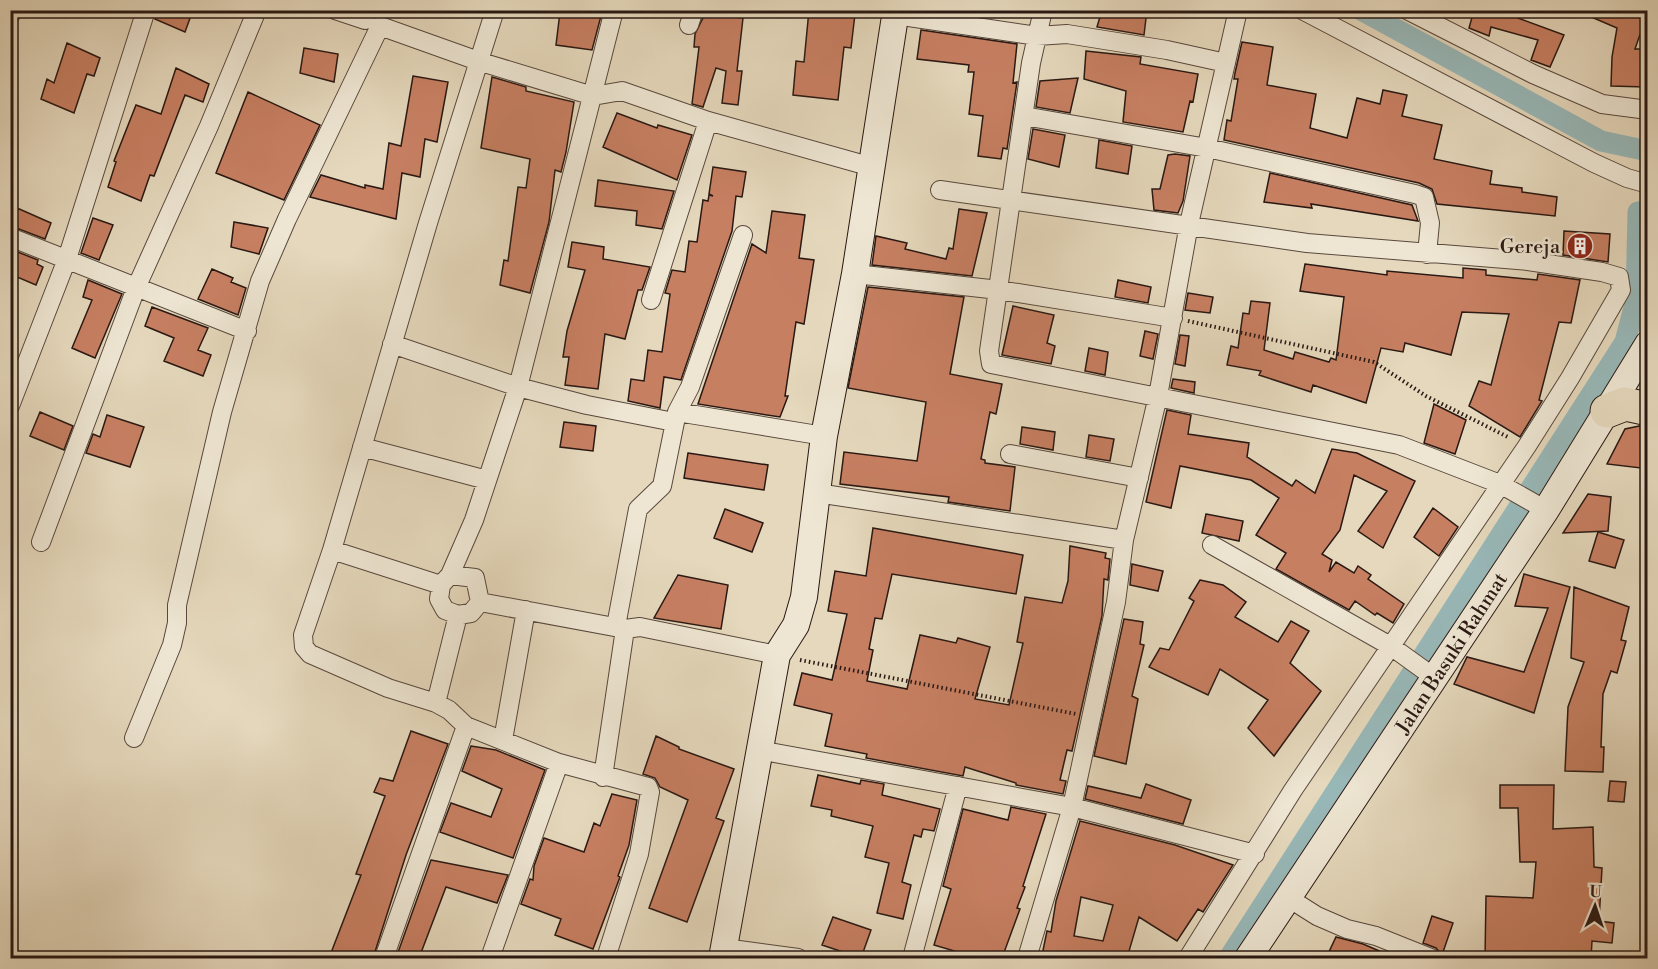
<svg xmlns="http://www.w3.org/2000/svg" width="1658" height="969" font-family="'Libre Bodoni',serif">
	<rect width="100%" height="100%" fill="#e5d8bc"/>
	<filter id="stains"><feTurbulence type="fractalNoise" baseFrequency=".00333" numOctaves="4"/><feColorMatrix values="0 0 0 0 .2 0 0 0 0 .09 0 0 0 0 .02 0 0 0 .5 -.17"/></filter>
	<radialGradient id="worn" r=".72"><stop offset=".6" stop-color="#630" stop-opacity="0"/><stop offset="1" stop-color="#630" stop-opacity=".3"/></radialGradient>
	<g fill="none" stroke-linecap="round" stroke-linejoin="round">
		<path stroke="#98b8b8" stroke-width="21" d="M1361 10 1601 141 1648 151
			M1229 958 1625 342 1636 300 1638 212 1648 211"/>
	</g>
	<path fill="#c77f62" stroke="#291813" stroke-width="1.5" fill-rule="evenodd" d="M157 10H193L185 32 155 19Z
		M809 10 855 14 851 48 844 47 838 100 793 95 796 61 804 62Z
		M1102 10H1147L1144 35 1097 27Z
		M1474 10H1521L1518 18 1564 35 1550 67 1531 60 1538 40 1491 27 1489 36 1469 28Z
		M1575 10H1617L1645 20 1635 49H1644L1646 87 1611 86 1612 57 1617 28Z
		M560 12 601 16 592 50 556 45Z
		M705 14 743 18 737 71H742L738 105 722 103 726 71 716 68 703 107 692 104 699 47H694L695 34Z
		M921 30 1017 44 1013 83 1017 82 1007 149 1003 148 1001 159 978 156 983 116 969 114 974 72H968L969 65 917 59Z
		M1242 42 1273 47 1267 85 1316 94 1310 128 1347 138 1357 98 1380 104 1383 90 1407 95 1402 116 1442 125 1434 159 1492 171 1490 184 1522 188V192L1557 197 1555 216 1437 204 1432 189 1419 183 1224 140 1227 120 1231 121 1238 79H1234L1235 73Z
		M67 43 100 58 94 76 87 74 74 113 41 99 47 79 54 83Z
		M304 48 338 54 334 82 300 73Z
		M1086 51 1141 57 1140 64 1198 74 1193 102 1190 101 1183 132 1123 122 1126 91 1084 79Z
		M176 68 209 84 203 102 185 95 154 176 150 175 141 201 108 187 116 162 114 161 136 105 161 114Z
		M413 76 448 82 437 142 425 139 420 177 402 173 396 219 310 197 321 175 365 188V185L383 189 389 143 401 146Z
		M492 77 526 87V91L574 102 566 152 561 172 555 170 549 222 530 293 500 285 504 260 508 261 518 187 526 188 530 159 481 148Z
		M1078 78 1070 113 1036 107 1040 81Z
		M248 92 320 125 284 200 216 173Z
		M617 113 657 128 658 125 692 135 677 180 603 147Z
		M1033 129 1065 135 1059 167 1028 159Z
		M1099 140 1132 146 1128 174 1096 168Z
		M1175 154 1190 156 1183 201 1178 213 1154 210 1152 189H1160L1168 155Z
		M713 167 746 172 742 197 736 196 732 231 681 380 664 377 660 408 628 401 631 379 644 381 648 350 662 352 670 294 665 293 672 270 685 272 689 241 697 242 703 200 708 201 709 195 713 196 709 194Z
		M1270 173 1412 205 1418 221 1311 204 1312 208 1264 202Z
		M598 180 674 191 662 229 636 225 637 211 595 206Z
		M17 208 51 223 45 239 11 226Z
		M959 209 987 213 972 276 872 265 876 236 907 243 905 249 946 259 949 248 953 249Z
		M772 211 805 215 799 258 814 260 804 324 796 322 785 396H788L780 417 698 404 752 244 766 253Z
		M93 218 113 225 99 260 81 253Z
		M234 222 268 228 259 254 231 247Z
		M1564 231 1610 234 1608 262 1563 255Z
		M572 242 604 247 603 259 650 267 642 290H638L625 339 605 334 598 389 565 385 569 357H563L567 331 585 270 568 267Z
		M10 249 38 260 37 264 43 267 36 285 10 274Z
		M1305 264 1387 275V271L1463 278V268L1486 270V275L1537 280 1538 274 1580 280 1571 323 1559 322 1539 400 1542 401 1520 437 1469 406 1479 381 1491 385 1509 314 1462 312 1451 355 1405 343 1403 352 1381 348 1366 403 1313 385 1311 392 1259 375 1261 371 1227 365 1231 346 1238 348 1243 313 1249 314 1251 301 1270 303 1264 350 1293 359 1295 352 1329 362 1331 358 1336 360 1344 297 1300 291Z
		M212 269 233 278 231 282 246 288 238 315 198 299Z
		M88 280 122 294 95 358 72 348 92 300 83 297Z
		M1118 280 1151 287 1148 303 1115 297Z
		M868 287 964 297 950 374 1002 384 996 414 990 412 981 459 985 460V463L1015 467 1010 511 948 502 949 497 840 484 844 452 917 461 926 402 848 388Z
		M1188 293 1213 297 1210 313 1185 310Z
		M1013 306 1054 315 1047 343 1055 346 1051 364 1002 355Z
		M152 307 208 328 198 350 211 355 203 376 164 361 174 338 145 326Z
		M1145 331 1158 334 1153 359 1140 356Z
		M1180 335 1189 336 1185 366 1175 364Z
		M1089 348 1108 352 1105 375 1085 371Z
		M1173 379 1195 382 1194 393 1171 388Z
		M1434 404 1466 420 1455 454 1424 443Z
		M1167 410 1191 415 1188 434 1249 443 1247 457 1292 486 1296 480 1315 493 1332 449 1357 453 1415 481 1383 548 1358 531 1387 491 1354 475 1340 530 1322 554 1332 560 1329 572 1336 562 1354 573 1358 566 1371 575 1368 579 1404 604 1393 623 1377 613 1375 615 1355 601 1349 610 1276 569 1286 553 1256 535 1279 498 1251 480 1180 466 1171 508 1146 502Z
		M40 412 73 426 64 450 30 436Z
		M107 415 144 427 130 467 86 453 93 434 100 437Z
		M564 422 596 426 593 451 560 447Z
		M1639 426 1644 427 1641 468 1607 464 1625 429Z
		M1022 427 1055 432 1053 450 1020 444Z
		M1089 435 1114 439 1110 461 1086 457Z
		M688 453 768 465 764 490 684 478Z
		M1588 494 1611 497 1608 531 1563 533Z
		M1433 508 1458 527 1439 556 1414 537Z
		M725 509 763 523 752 552 714 538Z
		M1206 514 1243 521 1239 541 1202 533Z
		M873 528 1023 555 1016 594 892 574 882 619 875 618 869 649 873 650 867 681 907 689 920 635 956 643 958 638 990 647 975 699 1009 705 1023 643 1017 642 1025 597 1062 603 1068 581 1070 546 1106 553 1105 558 1110 559 1108 580 1104 579 1102 616 1072 751 1067 750 1060 780 1066 781 1063 794 1016 785V783L965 767 963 776 866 758 867 754 825 746 832 714 794 705 802 673 832 680 847 614 828 611 835 571 866 576Z
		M1598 532 1624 540 1615 568 1589 561Z
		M1132 564 1163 571 1158 591 1130 585Z
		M1524 574 1570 587 1534 713 1454 684 1467 657 1524 672 1548 608 1515 606Z
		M678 575 728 585 721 629 654 618Z
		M1200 580 1223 585 1246 602 1235 617 1278 642 1291 621 1309 631 1290 663 1321 691 1274 756 1248 728 1268 700 1220 669 1208 695 1149 667 1160 648 1169 650 1194 601 1189 598Z
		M1574 587 1629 607 1621 640 1626 641 1617 673 1611 671 1603 694 1601 747H1604L1603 772 1565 771 1568 707 1584 662 1571 658Z
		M1124 619 1143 622 1140 644 1144 645 1132 696 1138 699 1126 764 1094 756Z
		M411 731 448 744 406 855 373 958H329L361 875 356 874 385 796 374 792 380 778 393 781Z
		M656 736 679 747V749L734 769 716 818 724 821 687 922 649 908 688 800 660 787 655 778 643 774Z
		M471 746 496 750 545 770 513 858 440 832 451 803 491 817 502 789 462 771Z
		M818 775 860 784 861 780 884 784 882 795 940 809 934 831 923 829 921 837 914 835 902 882 911 885 903 919 877 913 889 863 865 857 873 826 831 816 832 810 811 806Z
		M1610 781 1626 782 1624 802 1608 801Z
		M1146 784 1191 800 1183 824 1085 799 1088 786 1141 798Z
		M1500 785H1554L1553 829 1593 827 1594 867 1602 868 1599 921 1614 923 1612 943 1592 941 1591 958H1485L1486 896 1533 898 1536 862H1520L1518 808H1500Z
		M612 794 637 800 629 845 618 876 620 877 593 949 555 935 561 919 521 904 530 879 533 880 534 866 544 838 584 852 594 823 600 826Z
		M1011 807 1046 814 1023 886 1025 887 1017 908 1020 909 1002 958H978L934 945 951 889 943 886 963 809 1008 820Z
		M1080 821 1175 845 1233 865 1203 912 1198 909 1177 941 1139 917 1127 958H1064L1042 955 1047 931 1051 932 1056 901ZM1081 897 1113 905 1103 941 1074 936Z
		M431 860 508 875 497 903 446 887 419 958H396Z
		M1432 916 1453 923 1442 955 1436 948 1423 943Z
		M833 917 871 930 861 958 822 945Z
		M1336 937 1363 944 1396 958H1326Z"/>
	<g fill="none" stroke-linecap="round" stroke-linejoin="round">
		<defs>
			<path id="street" d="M335 10 365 20 368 10
				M1043 10 1031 63 989 351 991 364 1399 445 1500 484 1546 510
				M1302 10 1594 163 1627 178 1648 184
				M1407 10 1533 74 1602 104 1648 110
				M895 15 1037 36 1067 34 1167 50 1226 63
				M10 16 12 10
				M689 25 694 10
				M1024 116 1207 148 1415 194 1424 197 1430 223 1427 254
				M940 190 1307 243 1528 261 1602 272 1619 277 1621 290 1617 297 1570 378 1527 446 1293 790 1188 958
				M10 237 247 331
				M855 274 999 290 1173 318
				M651 300 708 121
				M392 344 518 387 587 405 674 422
				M10 406 67 259 146 10
				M677 412 824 436
				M362 447 487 480
				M1010 454 1139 478
				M817 493 1124 540
				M41 542 136 288 209 126 257 10
				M1212 545 1392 647 1435 678
				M332 550 303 635 304 647 310 654 388 688 436 703 449 710 466 726 559 763 648 787 650 792 639 854 606 958
				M450 575 475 578 480 602 471 613 458 615 445 610 439 599 441 585 450 575 474 520 518 387 614 10
				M441 585 332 550 428 223 495 10
				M480 602 625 629 640 627 777 655
				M616 626 638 509 662 486 677 412 690 387 743 235
				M436 703 458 615
				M134 738 172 645 177 623V605L222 412 260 281 287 219 380 26 481 62 593 96 622 91 708 121 872 167
				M503 740 526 610
				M758 750 1072 807 1255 854
				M603 777 625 629
				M1287 897 1317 916 1347 929 1376 936 1431 958
				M724 948 798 958
				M384 958 466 726
				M490 958 559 763
				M912 958 958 786
				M1027 958 1072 807 1116 602 1124 540 1158 396 1189 224 1238 10"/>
			<path id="secondary" d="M722 958 777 655 796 625 804 597 824 436 855 274 896 10
				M1248 958 1546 510 1648 344"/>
			<path id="highway" d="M1607 411 1625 404 1648 409"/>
		</defs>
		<use href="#street" stroke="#58483d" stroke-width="20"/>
		<use href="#secondary" stroke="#291813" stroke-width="28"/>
		<use href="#highway" stroke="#291813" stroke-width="35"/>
		<path stroke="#291813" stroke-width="4" stroke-dasharray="1.5 3" stroke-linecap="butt" d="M1188 321 1374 362 1426 396 1510 438
			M800 660 1076 714"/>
		<use href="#street" stroke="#eee6d3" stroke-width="18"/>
		<use href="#secondary" stroke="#eee6d3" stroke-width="26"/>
		<use href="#highway" stroke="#e5d8bc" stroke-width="33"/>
	</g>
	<defs>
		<symbol id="building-disc" viewBox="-11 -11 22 22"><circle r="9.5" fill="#8f2418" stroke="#eee6d3"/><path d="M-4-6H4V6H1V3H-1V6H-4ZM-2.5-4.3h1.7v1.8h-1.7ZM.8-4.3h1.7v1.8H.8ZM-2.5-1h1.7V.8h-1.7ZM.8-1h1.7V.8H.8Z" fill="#fff"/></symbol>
	</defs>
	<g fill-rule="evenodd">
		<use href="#building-disc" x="1565" y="231" width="30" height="30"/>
	</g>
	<g text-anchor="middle" stroke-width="5" stroke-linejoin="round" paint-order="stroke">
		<g font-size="20" fill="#291813" stroke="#eee6d3" text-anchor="end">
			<text x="1560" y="253">Gereja</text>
		</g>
		<g font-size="20" fill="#291813" stroke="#eee6d3">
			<text transform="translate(1451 653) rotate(-57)" y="7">Jalan Basuki Rahmat</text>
		</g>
	</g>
	<rect width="1658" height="969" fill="none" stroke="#e5d8bc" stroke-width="36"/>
	<rect x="12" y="12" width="1634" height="945" fill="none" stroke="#291813" stroke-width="3"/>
	<rect x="18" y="18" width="1622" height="933" fill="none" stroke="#291813" stroke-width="1.5"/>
	<g transform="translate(1595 906) rotate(2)" stroke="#eee6d3" stroke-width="4.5" paint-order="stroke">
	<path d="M0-4.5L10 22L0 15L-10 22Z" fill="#291813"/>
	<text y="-9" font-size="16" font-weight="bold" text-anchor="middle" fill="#291813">U</text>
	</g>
	<rect width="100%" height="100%" filter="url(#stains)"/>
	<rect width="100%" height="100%" fill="url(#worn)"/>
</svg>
